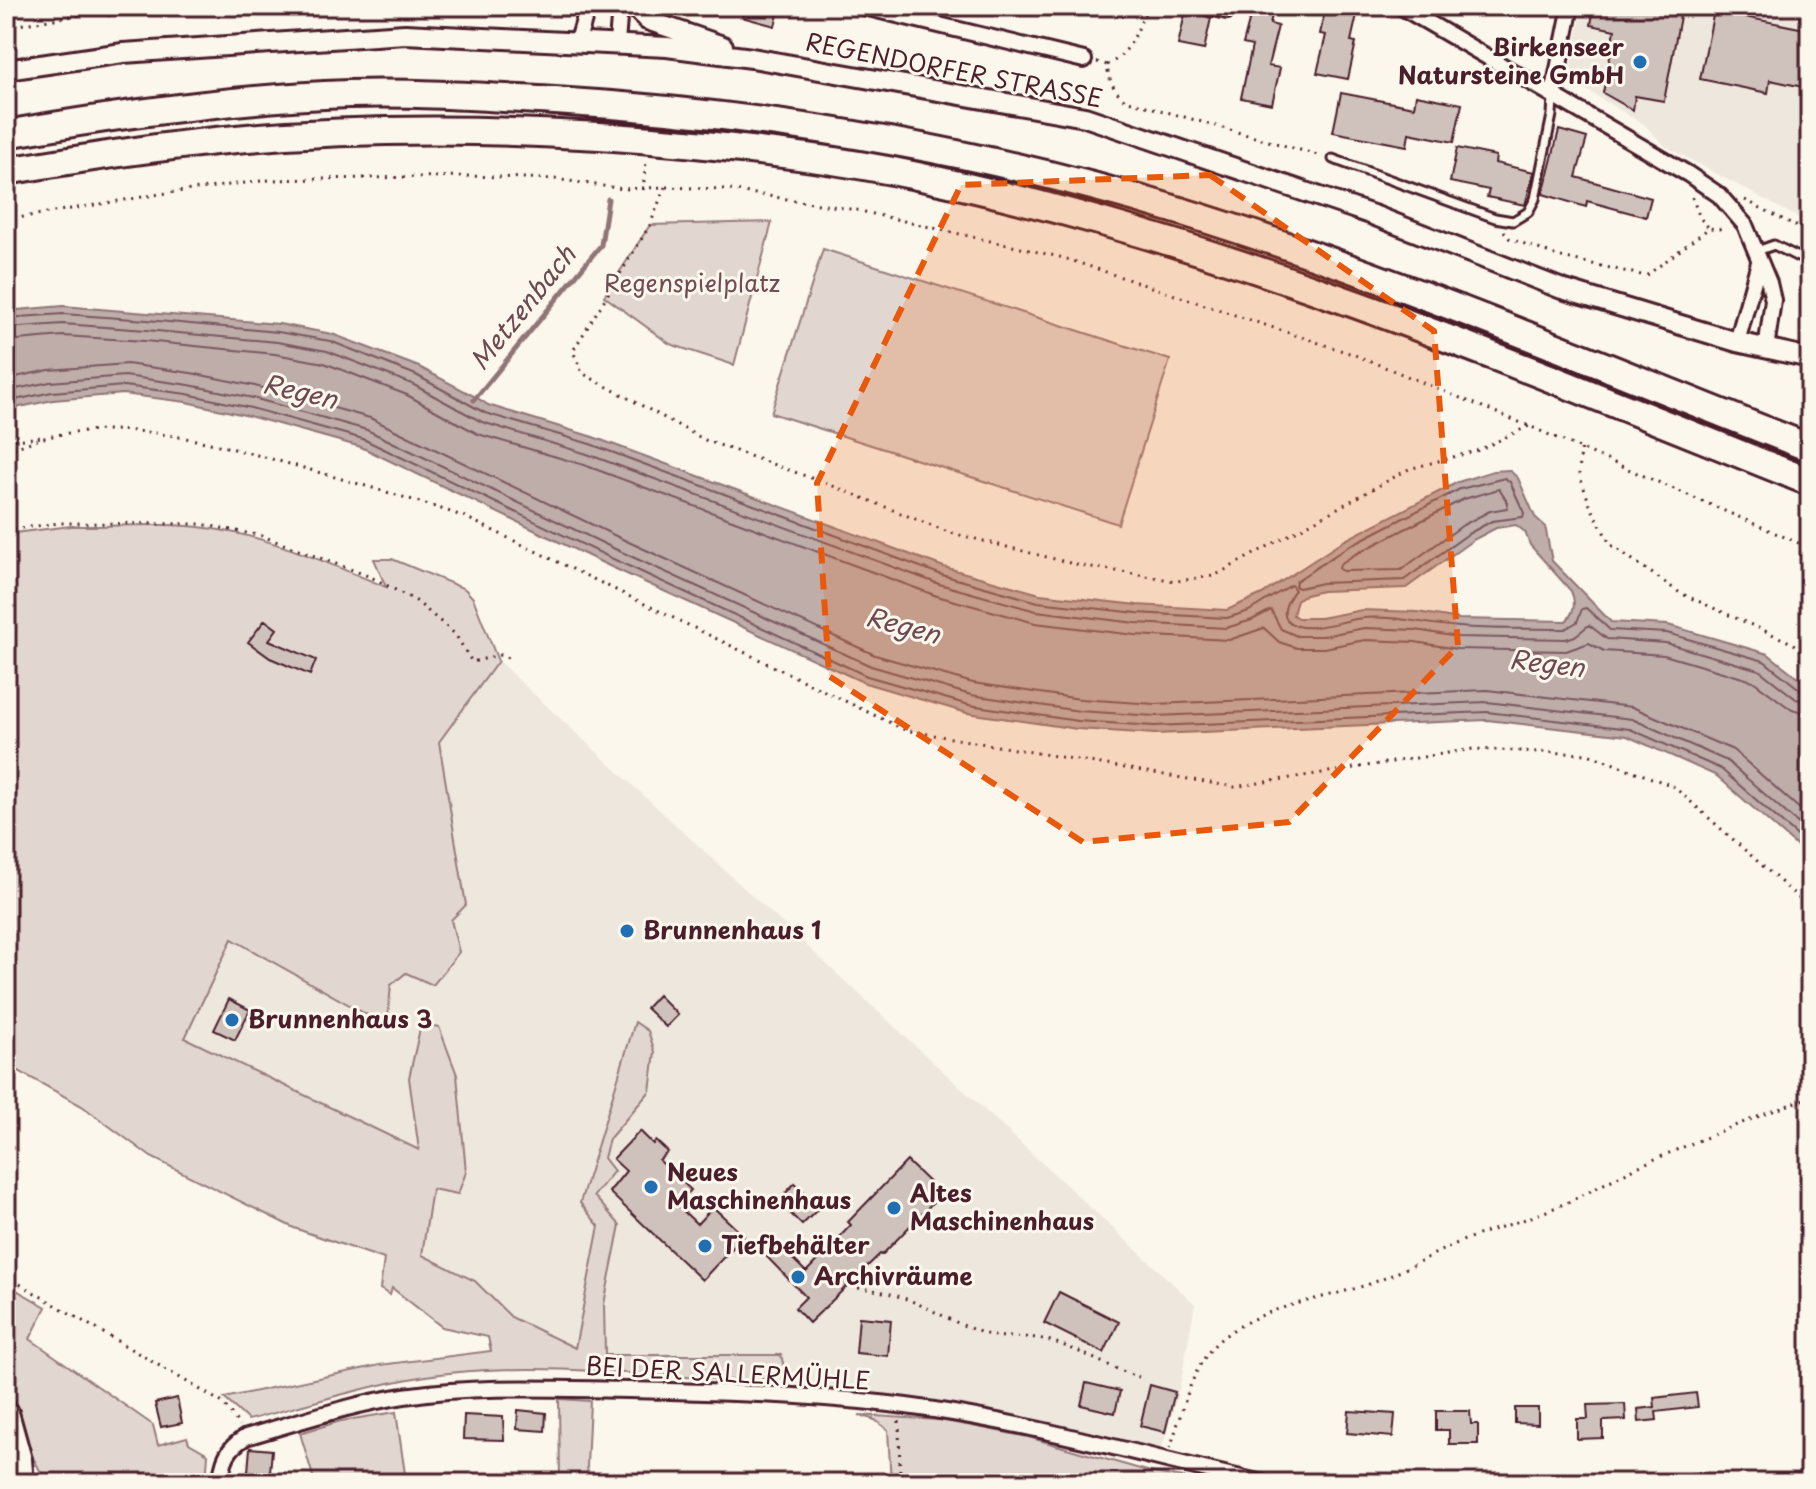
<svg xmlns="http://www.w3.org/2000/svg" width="1816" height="1489" font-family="'Playpen Sans',sans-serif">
	<rect width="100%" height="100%" fill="#fbf7ec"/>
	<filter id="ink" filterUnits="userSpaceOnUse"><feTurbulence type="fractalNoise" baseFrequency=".0125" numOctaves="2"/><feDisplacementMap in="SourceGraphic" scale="16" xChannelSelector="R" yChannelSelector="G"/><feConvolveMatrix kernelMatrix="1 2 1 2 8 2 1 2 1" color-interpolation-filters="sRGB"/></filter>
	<g filter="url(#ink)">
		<path fill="#eee7de" d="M1583 6H1760L1810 15V224L1665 146 1645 125 1568 79Z
			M498 661 1195 1304 1181 1381 1162 1448 907 1397 757 1382 784 1367 781 1355 605 1356 604 1304 610 1265 593 1196 609 1139 650 1091 648 1031 580 1203 599 1226 575 1348 511 1317 475 1281 422 1255 432 1189 409 1078 419 1151 185 1038 231 939 386 1025 391 985 406 973 433 985 451 920 466 905 439 742Z"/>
		<path fill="#e2d7d0" stroke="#967b7e" stroke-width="2" d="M772 222 734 365 670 344 604 296 650 225Z
			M823 249 1170 360 1118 524 771 413Z
			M71 526C114 527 164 522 206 528 270 536 327 563 386 587L374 559H392L465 589 473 598 498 661 439 742 466 905 451 920 459 952 433 985 406 973 391 985 387 1026 232 939 185 1038 419 1150 409 1078 421 1024 439 1027 457 1075 466 1172 458 1194 432 1189 422 1255 475 1281 511 1317 575 1348 599 1226 580 1203 635 1022 648 1031 655 1052 650 1091 609 1139 604 1158 614 1171 594 1196 620 1225 604 1304 605 1355H781L784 1367 757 1382C650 1376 526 1359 420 1377 362 1387 305 1405 248 1420L224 1398 380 1365 491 1351 488 1337 442 1327 392 1288 390 1295 380 1289 384 1259 294 1228 151 1157 82 1106 6 1064V534Z
			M6 1284 46 1307 30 1339 153 1425 158 1445 187 1437 189 1443 208 1454 206 1483 46 1482 28 1448 6 1370Z
			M559 1399 590 1401 587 1466 589 1483H315L300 1433 341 1421 396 1412 405 1474 465 1475 512 1482 560 1483Z
			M859 1415 938 1420 967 1425 1028 1437 1154 1473 1215 1483H891L888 1430 875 1420Z"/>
		<path fill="#bfadaa" stroke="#907477" stroke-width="2" fill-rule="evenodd" d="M63 306 279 324 332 334 419 367 476 397 488 405 593 437 944 567 1040 594 1137 605 1227 610 1262 594 1345 540 1458 482 1493 471 1509 470 1518 478 1535 517 1545 526 1552 561 1611 622 1668 625 1768 654 1810 687V858L1717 776 1627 736 1487 720 1155 734 1077 729 967 713 865 683 607 565 361 447 249 416 186 402 123 394 53 400 6 410V311ZM1516 525 1525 532 1530 545 1571 591C1576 602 1575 612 1566 621L1459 619 1418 612 1362 610 1320 618H1298L1293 615 1297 600 1302 596 1322 591 1406 588 1473 540 1496 528Z"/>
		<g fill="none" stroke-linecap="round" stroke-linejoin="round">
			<path stroke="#79585e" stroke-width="2" d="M6 318 63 314 147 320 278 332 330 341 416 375 485 413 590 444 942 575 1038 602 1137 613 1227 618 1249 611 1291 585 1295 590C1289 597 1279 614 1289 622 1304 635 1345 620 1362 618 1395 615 1427 625 1460 627 1495 630 1530 628 1565 629L1577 622 1582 609 1586 608 1610 630 1667 633 1764 661 1802 691 1810 692
				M6 328 63 324 146 330 277 342 327 351 412 384 482 422 587 454 939 584 1036 611 1136 623 1226 628 1252 620 1271 610 1281 629 1297 636H1323L1364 628 1416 630 1458 637 1566 639 1575 636 1589 625 1607 639 1666 643 1759 670 1796 699 1810 702
				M6 341 63 336 145 341 275 354 324 363 407 395 478 434 584 465 937 596 1035 623 1135 635 1229 640 1264 628 1279 642 1297 648H1324L1365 640 1415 642 1457 649 1566 651 1589 643 1604 651 1664 655 1753 681 1792 710 1810 715
				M6 379 49 370 127 364 191 373 255 386 370 418 620 538 875 655 973 683 1080 699 1155 704 1487 690 1632 707 1733 750 1810 818
				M6 391 50 382 125 376 189 385 253 398 367 430 615 549 871 666 971 695 1079 711 1155 716 1487 702 1632 719 1727 761 1810 834
				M6 402 52 392 124 386 187 394 251 408 363 439 611 558 867 676 969 705 1078 721 1154 726 1487 712 1630 729 1721 769 1810 847
				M1505 478 1510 482 1524 513 1523 517 1492 521 1468 534 1404 580 1322 583 1299 588 1295 586 1296 581 1349 546 1460 489Z
				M1499 489 1508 503 1507 508 1490 511 1463 525 1401 570 1343 571 1339 569 1340 564 1354 555 1464 499Z"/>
			<path stroke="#907477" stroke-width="5" d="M474 400 601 245 608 199"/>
		</g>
		<path fill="#cfc2bc" stroke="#4a1f2b" stroke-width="2" d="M746 6H772L771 9 779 11 775 26 742 17Z
			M1253 6H1274L1270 24 1278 26 1268 66 1280 68 1272 104 1241 98 1252 46 1243 44Z
			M1326 6H1359L1351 41 1356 42 1348 79 1317 73 1326 35 1320 34Z
			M1594 6H1682L1664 101 1635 96 1633 110 1603 93 1615 30 1591 25Z
			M1186 9 1211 18 1204 50 1178 45Z
			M1714 11 1810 30V53L1803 87 1770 80 1768 93 1700 79Z
			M1341 93 1414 107 1416 95 1462 104 1454 142 1409 133 1407 146 1333 132Z
			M1559 130 1587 138 1576 177 1651 198 1646 217 1587 201 1586 207 1543 194Z
			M1457 148 1496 156 1495 163 1534 172 1525 205 1487 197 1489 190 1450 182Z
			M265 620 277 629 269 640 316 660 310 675 270 658 248 642Z
			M658 995 678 1015 666 1027 646 1008Z
			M229 999 250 1010 235 1040 214 1030Z
			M640 1131 653 1144 656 1141 668 1152 659 1160 691 1190 677 1205 697 1224 713 1207 744 1236 702 1280 609 1192 626 1171 613 1159Z
			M907 1161 941 1194 882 1255 880 1254 809 1323 795 1308 806 1297 767 1257 779 1245 806 1272 851 1225 848 1222Z
			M795 1183 820 1207 802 1225 778 1201Z
			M1059 1292 1119 1322 1104 1353 1044 1323Z
			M859 1317 891 1320 888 1356 856 1353Z
			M1086 1383 1120 1391 1115 1413 1081 1405Z
			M1150 1385 1175 1392 1165 1432 1140 1426Z
			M1696 1393 1698 1407 1656 1412 1657 1420 1639 1422 1638 1409 1655 1407 1654 1398Z
			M177 1398 182 1423 161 1427 155 1403Z
			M1625 1404 1626 1420 1603 1421V1438L1577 1439V1419H1588L1587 1405Z
			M1515 1408H1538V1424L1515 1423Z
			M518 1410 546 1413 545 1431 517 1429Z
			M1349 1411 1395 1414 1393 1437 1347 1433Z
			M1436 1411H1470L1471 1424H1478V1444H1449V1430H1436Z
			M464 1415 503 1417 504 1440 463 1439Z
			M250 1448 272 1450 269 1483H247Z"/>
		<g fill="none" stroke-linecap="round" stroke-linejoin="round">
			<defs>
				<path id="service" d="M108 6 109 10
					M1333 159 1495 218 1513 221 1528 212 1535 199 1552 115 1553 97
					M1757 251 1774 245 1810 263"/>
				<path id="minor" d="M860 6 1084 60
					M1205 6 1227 11
					M1400 6 1688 174 1719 195 1745 225 1769 283 1773 300 1766 349
					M578 41 588 6
					M617 43 620 6
					M1553 94 1571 6
					M1737 342 1759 262
					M221 1483C222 1461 227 1448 246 1437 298 1422 351 1404 404 1396 477 1385 555 1389 628 1390 716 1392 802 1394 889 1404 1015 1418 1139 1455 1263 1483
					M1694 1483H1702"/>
				<path id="tertiary" d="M634 6 647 20 723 46
					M6 70 123 53 405 34 667 47 752 58 1085 117 1373 215 1562 289 1737 342 1810 358"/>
				<path id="trunk" d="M6 1413 19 1460 21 1483"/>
				<path id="motorway" d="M6 134C120 114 234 98 349 94 418 92 487 97 555 101 767 114 977 149 1180 211 1394 277 1601 366 1810 448
					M6 171C86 158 166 145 247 138 393 126 540 129 686 143 763 151 841 160 917 176 1226 240 1518 366 1810 482"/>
			</defs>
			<use href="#service" stroke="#4a1f2b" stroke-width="13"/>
			<use href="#minor" stroke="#4a1f2b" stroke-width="20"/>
			<use href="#tertiary" stroke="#4a1f2b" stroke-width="24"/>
			<use href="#trunk" stroke="#4a1f2b" stroke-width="30"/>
			<use href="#motorway" stroke="#4a1f2b" stroke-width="32"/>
			<path stroke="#4a1f2b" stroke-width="3" stroke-dasharray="2 6" stroke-linecap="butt" d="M120 9 136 6
				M6 27 97 12
				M1097 62 1107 65C1109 81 1113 89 1125 100L1321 156
				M1107 65C1132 53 1137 29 1148 6
				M665 187 650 225 573 351 582 373 705 440 828 484 948 532 1074 564 1176 581 1214 576 1409 469 1479 450 1529 426
				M643 190 646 162
				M1692 197 1700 218 1709 228
				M1745 200 1810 233
				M6 220 160 194 269 180 469 176 555 179 624 189 665 187 724 189 856 210 1064 258 1355 355 1529 426 1810 548
				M1504 231 1509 238 1557 256 1646 276 1709 228 1719 229 1725 225
				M6 441 42 437
				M1581 449 1579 474 1590 505 1610 544 1680 593 1794 644 1810 656
				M6 452C99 407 207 441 300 467 355 483 410 498 465 517L905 730 1234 787 1473 749 1588 754 1673 786 1810 908
				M6 530 60 523 201 524 262 536 371 577 416 601 455 634 472 662 500 655 508 658
				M6 1276 223 1403 240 1426
				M858 1288C912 1293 933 1315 980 1332 1002 1341 1025 1334 1047 1340 1079 1349 1107 1367 1139 1377
				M899 1421 900 1483
				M1170 1448C1183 1411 1192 1359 1226 1335 1272 1301 1333 1300 1385 1278 1411 1267 1436 1252 1462 1241 1492 1229 1524 1221 1554 1208 1582 1197 1608 1181 1635 1168 1693 1142 1751 1119 1810 1097"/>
			<use href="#service" stroke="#fbf7ec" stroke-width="7"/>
			<use href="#minor" stroke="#fbf7ec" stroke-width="14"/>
			<use href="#tertiary" stroke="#fbf7ec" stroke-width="18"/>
			<use href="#trunk" stroke="#fbf7ec" stroke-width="24"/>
			<use href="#motorway" stroke="#fbf7ec" stroke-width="26"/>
		</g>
	</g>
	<path fill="#e8590c" fill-opacity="0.2" stroke="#e8590c" stroke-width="6" stroke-dasharray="16 10" stroke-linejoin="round" d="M1210 175 1434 331 1458 646 1289 822 1083 842 829 676 817 483 961 185Z"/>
	<g fill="#1f6fb2" stroke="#fbf7ec" stroke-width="3">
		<circle cx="1640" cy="62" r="8"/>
		<circle cx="627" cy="931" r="8"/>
		<circle cx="232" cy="1020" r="8"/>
		<circle cx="651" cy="1187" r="8"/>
		<circle cx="894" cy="1208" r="8"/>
		<circle cx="705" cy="1246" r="8"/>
		<circle cx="798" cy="1277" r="8"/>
	</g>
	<g text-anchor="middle" stroke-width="6" stroke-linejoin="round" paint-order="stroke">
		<g font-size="24" font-weight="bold" fill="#4a1f2b" stroke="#fbf7ec" text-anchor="start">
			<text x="1624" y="56" text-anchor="end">Birkenseer<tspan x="1624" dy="28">Natursteine GmbH</tspan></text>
			<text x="643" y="939">Brunnenhaus 1</text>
			<text x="248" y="1028">Brunnenhaus 3</text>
			<text x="667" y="1181">Neues<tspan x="667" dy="28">Maschinenhaus</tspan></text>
			<text x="910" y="1202">Altes<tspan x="910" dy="28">Maschinenhaus</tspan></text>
			<text x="721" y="1254">Tiefbehälter</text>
			<text x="814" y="1285">Archivräume</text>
		</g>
		<g font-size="24" fill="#4a1f2b" stroke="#fbf7ec">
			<text transform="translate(954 71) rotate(11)" y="8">REGENDORFER STRASSE</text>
			<text transform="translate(728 1374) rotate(3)" y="8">BEI DER SALLERMÜHLE</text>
		</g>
		<g font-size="24" fill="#704d54" stroke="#fbf7ec">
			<text x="692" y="292">Regenspielplatz</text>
		</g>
		<g font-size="26" font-style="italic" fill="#6d4a51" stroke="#fbf7ec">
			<text transform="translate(523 308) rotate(-51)" y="9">Metzenbach</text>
			<text transform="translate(300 392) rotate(13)" y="9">Regen</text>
			<text transform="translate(903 626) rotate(15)" y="9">Regen</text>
			<text transform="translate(1547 664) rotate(7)" y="9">Regen</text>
		</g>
	</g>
	<rect width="1816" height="1489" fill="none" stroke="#fbf7ec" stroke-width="32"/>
	<rect x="16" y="16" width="1784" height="1457" fill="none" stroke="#4a1f2b" stroke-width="3" filter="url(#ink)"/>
</svg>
